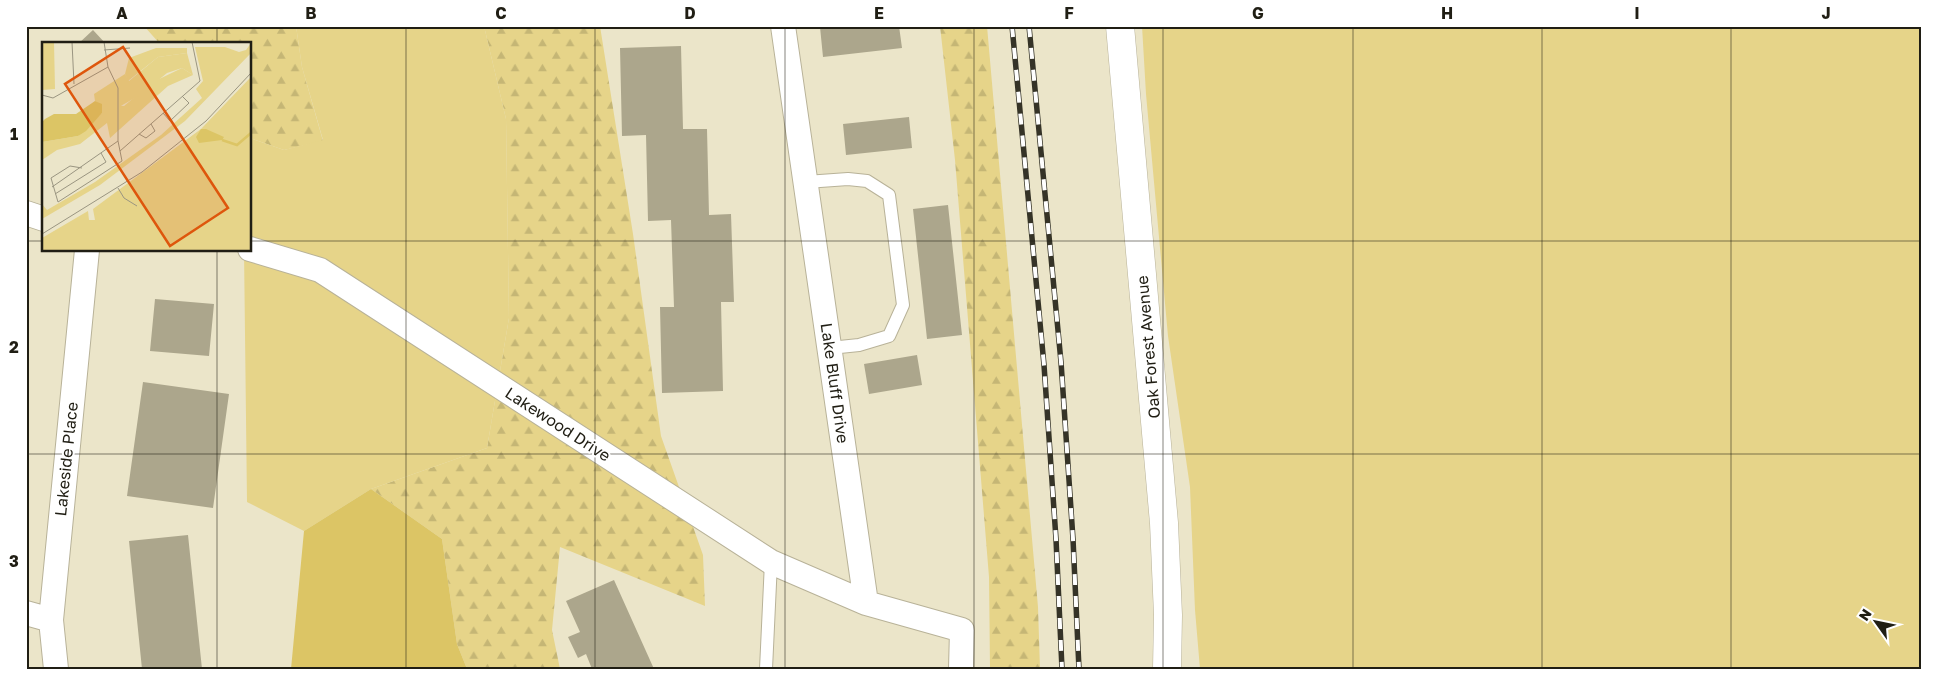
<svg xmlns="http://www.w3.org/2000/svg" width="1948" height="695" font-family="'Golos Text',sans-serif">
	<defs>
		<pattern id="forest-firs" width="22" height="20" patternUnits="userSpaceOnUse" patternTransform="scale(1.25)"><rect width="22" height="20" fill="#e6d489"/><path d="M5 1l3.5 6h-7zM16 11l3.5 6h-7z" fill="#c5b675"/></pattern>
	</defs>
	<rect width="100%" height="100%" fill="#ebe5c9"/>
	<path fill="url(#forest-firs)" d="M144 26H296L302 67 323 141 284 150 250 138V44H160Z
		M484 26H600L633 234 661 436 703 555 705 606 560 547 552 630 560 669H467L457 644 442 539 371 489 487 448 509 318 506 119Z
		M940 26H987L1038 607 1040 669H990L989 577 955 160Z"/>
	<path fill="#e6d489" d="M296 26H484L506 119 509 318 487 448 371 489 304 531 247 502 244 250H250V138L284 150 323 140 302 67Z
		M1142 26H1922V669H1200L1195 610 1190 487 1168 336 1146 94Z"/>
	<path fill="#dcc565" d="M371 489 442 539 457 644 467 669H291L304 531Z"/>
	<path fill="#aca68c" d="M899 26 902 48 823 57 820 27Z
		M93 30 106 44H78Z
		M681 46 683 129H707L709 215 731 214 734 302H721L723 391 662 393 660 307H674L671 220 648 221 646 135 622 136 620 48Z
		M909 117 912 148 846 155 843 124Z
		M948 205 962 335 927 339 913 209Z
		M155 299 214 304 209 356 150 351Z
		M917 355 922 385 869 394 864 364Z
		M143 382 229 394 213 508 127 496Z
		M188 535 202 669H142L129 541Z
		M614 580 654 669H592L586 654 578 658 568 637 580 632 566 601Z"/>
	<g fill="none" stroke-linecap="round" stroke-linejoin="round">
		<defs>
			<path id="service" d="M806 182 848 179 867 181 889 195 903 305 889 336 859 345 830 348
				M766 669 771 562"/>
			<path id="minor" d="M783 26 866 603
				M26 213 44 219
				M250 249 320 270 771 562 866 603 962 630 961 669
				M26 613 51 620
				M56 669 51 620 87 250"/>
			<path id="tertiary" d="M1120 26 1164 523 1168 615 1167 669"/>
		</defs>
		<use href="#service" stroke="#b8b298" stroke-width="14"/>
		<use href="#minor" stroke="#b8b298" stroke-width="26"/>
		<use href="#tertiary" stroke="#b8b298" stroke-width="29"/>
		<use href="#service" stroke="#fff" stroke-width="12"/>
		<use href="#minor" stroke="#fff" stroke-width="24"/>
		<use href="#tertiary" stroke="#fff" stroke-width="28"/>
		<defs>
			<path id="rail" d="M1012 26 1044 365 1056 539 1062 669
				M1029 26 1061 362 1073 539 1079 669"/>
		</defs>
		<use href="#rail" stroke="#353327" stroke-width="5.5"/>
		<use href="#rail" stroke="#fff" stroke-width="4" stroke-dasharray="11" stroke-linecap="butt"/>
	</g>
	<path fill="none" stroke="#201e14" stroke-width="1" stroke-opacity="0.55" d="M217 26V44M406 26V669M595 26V669M785 26V669M974 26V669M1163 26V669M1353 26V669M1542 26V669M1731 26V669M26 241H44M250 241H1922M217 250V669M26 454H1922"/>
	<g text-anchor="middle" stroke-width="4" stroke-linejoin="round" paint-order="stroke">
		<g font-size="16" fill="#201e14" stroke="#fff">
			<text transform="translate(1148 347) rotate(-95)" y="6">Oak Forest Avenue</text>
			<text transform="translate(835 383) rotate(82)" y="6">Lake Bluff Drive</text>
			<text transform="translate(558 424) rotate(33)" y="6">Lakewood Drive</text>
			<text transform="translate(66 459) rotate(-84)" y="6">Lakeside Place</text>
		</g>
	</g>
	<g transform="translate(42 42)">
		<rect width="209" height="209" fill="#ebe5c9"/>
		<path d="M209 1V11L143 79 58 143 0 177V162L5 168 53 140 119 93 160 56 154 47 161 39 153 5H183L197 10 204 8ZM114 6H145V11L116 15 86 39 83 32 87 16ZM140 26 151 33 126 44 68 96 65 81 38 102 15 108 0 118V100L36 94 60 71V62L82 64 111 40Z" fill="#e6d489"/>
		<path d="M0 0H12L13 47 0 48Z" fill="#e6d489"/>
		<path d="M145 11 151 33 140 26 125 31 98 53 70 69 53 59 52 52 83 32 87 39 116 15ZM209 35V209H0V196L46 169 47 178H53L51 167 159 87Z" fill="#e6d489"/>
		<path d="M53 59 60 62V71L44 89 36 94 0 100V80L3 77 12 72H34ZM159 87H164L182 95 180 98 157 101 154 95Z" fill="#dcc565"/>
		<path fill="none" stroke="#dcc565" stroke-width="2.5" d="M180 98 195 103 209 91"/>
		<path fill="none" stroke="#9a9581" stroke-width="1" d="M30 0 32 42M62 8 88 6M0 53 11 56 66 25M121 71 128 79 147 61 140 54M97 92 104 96 113 89 109 82M78 109 158 39 150 0M40 126 28 124 9 136 16 160 80 119 76 99V46L66 25 62 0M10 145 76 99M76 146 82 156 95 164M13 152 64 120 59 111M0 192 100 130 164 79 209 31"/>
		<path fill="#de560c" fill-opacity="0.15" stroke="#de560c" stroke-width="2.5" d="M81 5 186 166 128 204 23 42Z"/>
		<rect width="209" height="209" fill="none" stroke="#201e14" stroke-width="2.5"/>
	</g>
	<rect width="1948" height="695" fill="none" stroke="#ffffff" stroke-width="55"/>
	<g transform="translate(1876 622) rotate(303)" stroke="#ffffff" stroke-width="4" paint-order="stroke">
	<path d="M0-4L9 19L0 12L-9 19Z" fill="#201e14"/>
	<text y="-8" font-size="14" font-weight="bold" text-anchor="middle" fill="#201e14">N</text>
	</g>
	<rect x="28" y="28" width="1892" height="640" fill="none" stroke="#201e14" stroke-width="2"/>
	<g font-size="16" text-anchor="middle" font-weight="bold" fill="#201e14">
		<text x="122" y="19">A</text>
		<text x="311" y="19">B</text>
		<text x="501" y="19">C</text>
		<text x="690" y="19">D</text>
		<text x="879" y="19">E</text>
		<text x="1069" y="19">F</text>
		<text x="1258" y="19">G</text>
		<text x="1447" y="19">H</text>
		<text x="1637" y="19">I</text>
		<text x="1826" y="19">J</text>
		<text x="14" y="140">1</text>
		<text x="14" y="353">2</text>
		<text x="14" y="567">3</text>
	</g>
</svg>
